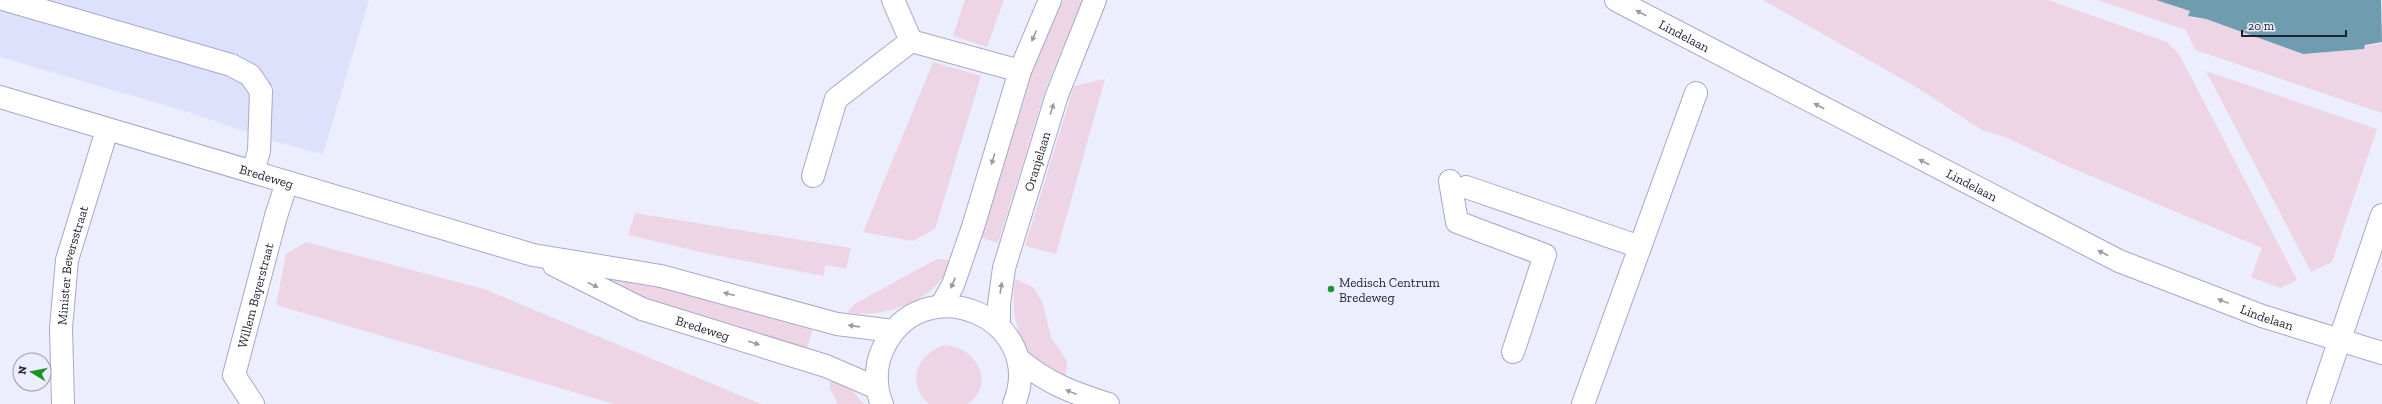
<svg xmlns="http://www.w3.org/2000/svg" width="2382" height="404" font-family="'Zilla Slab',serif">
	<rect width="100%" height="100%" fill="#eceefd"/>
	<path fill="#dee1fb" d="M0 0H369L323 154 280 143 188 112 0 57Z"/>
	<path fill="#edd5e6" d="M965 0H1004L987 47 953 36Z
		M1063 0H1083L1046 88 998 243 982 238 1031 75Z
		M1763 0H2048L2167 42 2179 54 2297 280 2280 288 2251 277 2262 248 2067 166 2007 138 1982 130 1916 87Z
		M2097 0H2156L2190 11 2191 18 2206 19 2303 54 2363 49 2366 46 2382 43V113L2195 50 2186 30Z
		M933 62 981 76 935 229 913 241 863 232Z
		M2206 71 2377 129 2332 262 2311 272Z
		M1105 79 1056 254 1025 246 1074 86Z
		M635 213 851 248 846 269 825 265 824 276 709 254 628 235Z
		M306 242 484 289 761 404H614L276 305 286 254Z
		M937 259 950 260C943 299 883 319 849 313L848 311 856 303Z
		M597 270 813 328 807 348 658 306 593 279Z
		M1015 279 1033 287 1042 301 1051 337 1067 361 1066 379C1060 376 1052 373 1046 369 1017 350 1010 310 1015 279Z
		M945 345C977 347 997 385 967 404H929C905 384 917 353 945 345Z
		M833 378 849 387 864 404H838L830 389V380Z"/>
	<path fill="#6f9caf" d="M2156 0H2381L2382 42 2365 45 2364 49 2303 54 2206 19 2188 16 2190 11Z"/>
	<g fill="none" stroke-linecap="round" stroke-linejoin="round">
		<defs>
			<g id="minor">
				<path d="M6 0 231 65 250 75 261 91 259 151 253 172"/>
				<path d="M893 0 911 41"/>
				<path id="s1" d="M1616 0 2119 261 2262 316 2382 353"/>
				<path d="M911 41 1020 71"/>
				<path id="s2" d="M0 97 533 255 661 276 837 324 893 331"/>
				<path d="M813 176 836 99 911 41"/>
				<path d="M1450 181 1457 222 1545 255 1513 352"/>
				<path d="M1466 187 1640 247"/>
				<path id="s3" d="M554 265 642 309 826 366 877 388"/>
				<path d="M941 306 953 285 973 227 1020 71 1050 0"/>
				<path id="s4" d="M999 327V304L1004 268 1057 95 1095 0"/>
				<path d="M1018 359C1049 384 1071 392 1108 404"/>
				<path id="s5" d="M63 404 61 328 67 260 107 130"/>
				<path id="s6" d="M253 404 234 375 276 216 287 182"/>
				<path d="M882 404C875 388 875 367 882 351 920 263 1049 318 1014 404"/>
				<path d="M1583 404 1696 93"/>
				<path d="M2318 404 2382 215"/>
			</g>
		</defs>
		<use href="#minor" stroke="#a5a8ca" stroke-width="24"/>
		<use href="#minor" stroke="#fff" stroke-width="22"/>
	</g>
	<defs><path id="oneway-solid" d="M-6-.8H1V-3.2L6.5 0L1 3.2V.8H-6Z"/></defs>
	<g fill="#9a9ba0">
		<use href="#oneway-solid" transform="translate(1641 13) rotate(-152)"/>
		<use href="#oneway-solid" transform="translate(1034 36) rotate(113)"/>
		<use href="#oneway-solid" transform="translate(1819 106) rotate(-152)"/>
		<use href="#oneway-solid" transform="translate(1052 109) rotate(-73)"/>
		<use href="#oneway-solid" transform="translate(993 159) rotate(107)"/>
		<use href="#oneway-solid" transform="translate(1924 162) rotate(-153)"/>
		<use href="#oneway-solid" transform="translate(2103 253) rotate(-153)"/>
		<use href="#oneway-solid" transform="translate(953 283) rotate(113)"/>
		<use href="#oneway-solid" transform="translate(593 285) rotate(26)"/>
		<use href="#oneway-solid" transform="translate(1001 288) rotate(-81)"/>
		<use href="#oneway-solid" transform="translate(729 294) rotate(-165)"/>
		<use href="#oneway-solid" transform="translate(2223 301) rotate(-159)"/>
		<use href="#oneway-solid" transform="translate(854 326) rotate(-172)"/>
		<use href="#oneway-solid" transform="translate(754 343) rotate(17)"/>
		<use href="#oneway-solid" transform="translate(1071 392) rotate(-158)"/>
	</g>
	<circle fill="#1a9628" stroke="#eceefd" stroke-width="1.5" cx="1331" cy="289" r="4"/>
	<g text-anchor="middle" stroke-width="4" stroke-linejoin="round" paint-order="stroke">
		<g font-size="13" fill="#1f202d" stroke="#eceefd">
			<text dy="5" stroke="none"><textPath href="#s1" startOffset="77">Lindelaan</textPath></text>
			<text dy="5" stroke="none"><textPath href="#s4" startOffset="171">Oranjelaan</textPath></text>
			<text dy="5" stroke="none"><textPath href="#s2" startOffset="278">Bredeweg</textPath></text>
			<text dy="5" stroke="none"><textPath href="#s1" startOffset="401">Lindelaan</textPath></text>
			<text dy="5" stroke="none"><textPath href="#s5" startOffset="140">Minister Beversstraat</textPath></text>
			<text dy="5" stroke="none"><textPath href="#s6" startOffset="117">Willem Bayerstraat</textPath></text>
			<text dy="5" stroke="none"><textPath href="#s1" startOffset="725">Lindelaan</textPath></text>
			<text dy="5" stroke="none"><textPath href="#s3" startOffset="162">Bredeweg</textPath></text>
		</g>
		<g font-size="13" fill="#1f202d" stroke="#eceefd" text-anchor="start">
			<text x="1339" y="287">Medisch Centrum<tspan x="1339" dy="15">Bredeweg</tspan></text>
		</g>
	</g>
	<g transform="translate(32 372) rotate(280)"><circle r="19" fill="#eceefd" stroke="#9a9caa"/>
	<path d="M0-3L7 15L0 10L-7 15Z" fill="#1a9628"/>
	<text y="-6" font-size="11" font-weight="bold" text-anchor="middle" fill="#1f202d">N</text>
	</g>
	<path d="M2242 30v6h104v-6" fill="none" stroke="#1f202d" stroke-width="2"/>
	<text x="2248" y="30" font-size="12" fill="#1f202d" stroke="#eceefd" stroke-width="3" paint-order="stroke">20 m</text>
</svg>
